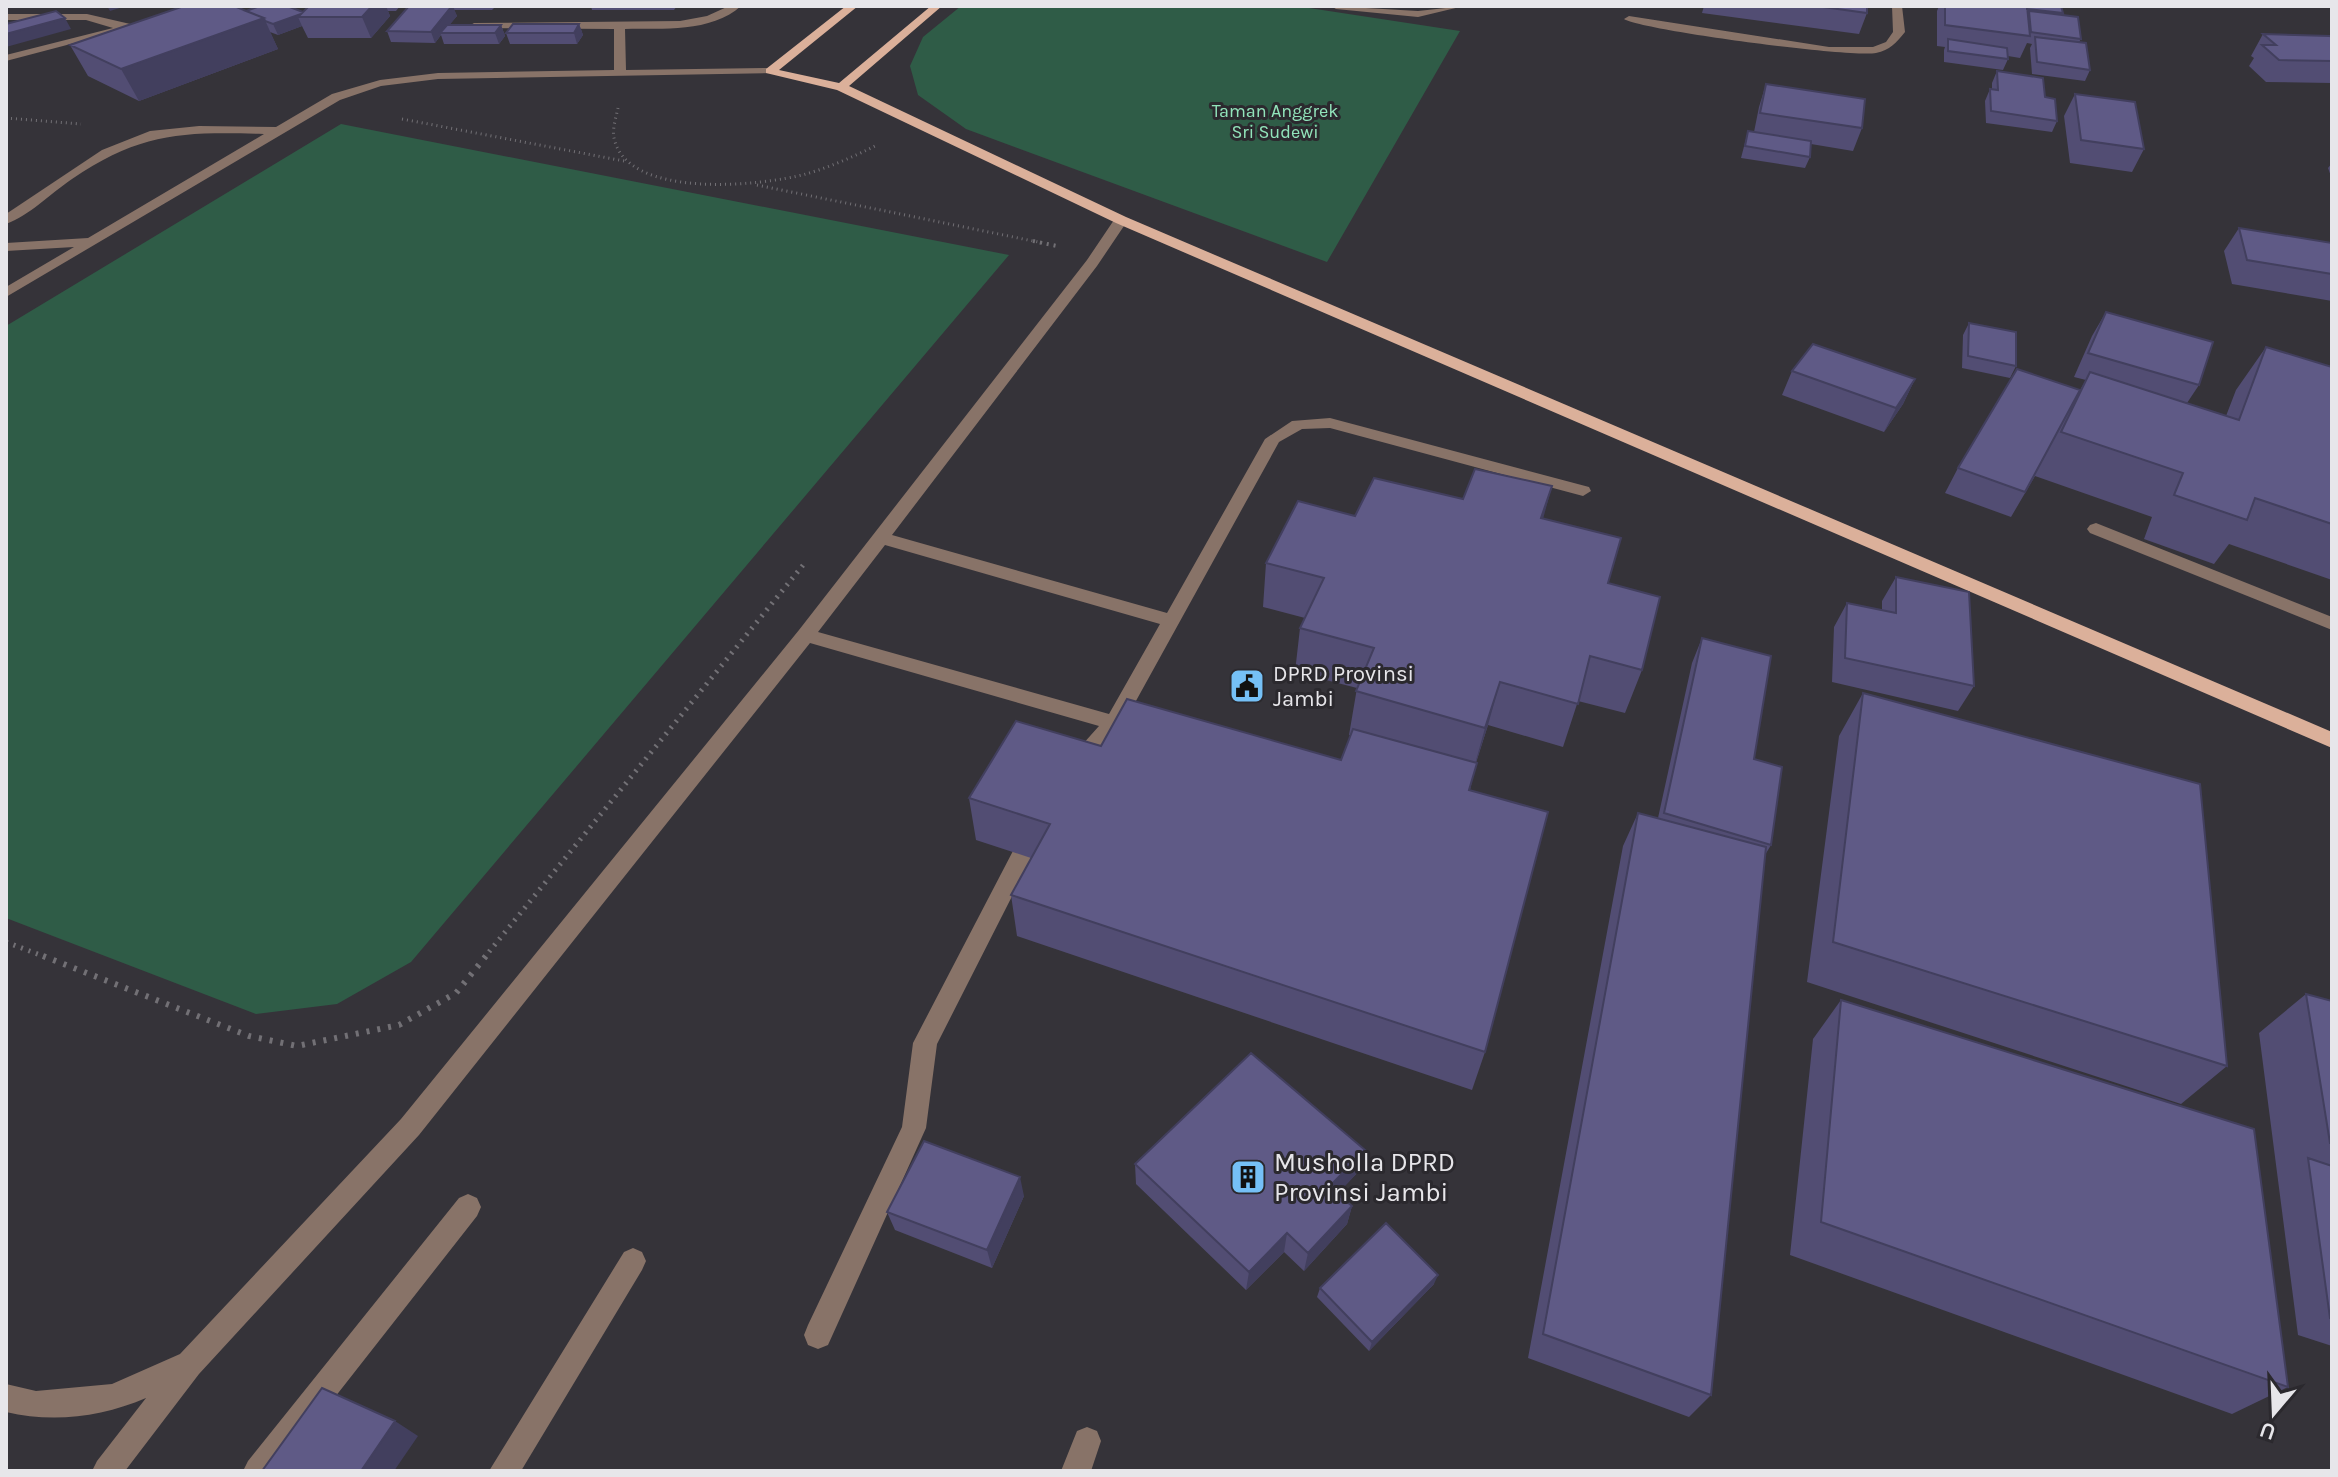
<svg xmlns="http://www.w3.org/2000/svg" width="2338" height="1477" font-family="Karla,sans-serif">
	<rect width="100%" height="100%" fill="#353339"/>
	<path fill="#2f5c47" d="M961 6H1296L1460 31 1327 262 966 129 918 95 910 66 923 37Z
		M341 124 1009 255 411 962 337 1004 256 1014 6 918V326Z"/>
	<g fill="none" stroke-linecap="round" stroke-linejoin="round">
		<path stroke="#727075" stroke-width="3" stroke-dasharray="1 4" stroke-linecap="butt" d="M618 108C616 117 612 130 614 138 627 200 761 186 806 174 830 167 853 157 875 146
			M6 118 81 124
			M402 119 624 161
			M757 185 1043 243"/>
		<path stroke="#727075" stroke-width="4" stroke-dasharray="2 5" stroke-linecap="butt" d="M1033 241 1057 246"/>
		<path stroke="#727075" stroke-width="5" stroke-dasharray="2 6" stroke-linecap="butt" d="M6 942 48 958
			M484 958 804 564"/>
		<path stroke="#727075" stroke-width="6" stroke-dasharray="3 8" stroke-linecap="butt" d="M43 956 249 1036 297 1046 399 1025 456 993 486 956"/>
		<path fill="#887368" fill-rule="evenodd" d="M729 6H741C711 33 662 28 625 29L626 70 770 68 774 69V73L438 79 381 86 340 100 6 297V287L74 247 6 251V243L88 238 264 134C182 132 142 132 72 179 51 193 29 216 6 224V214L102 150 150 131 199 126 276 127 332 94 380 80 438 73 614 70V29L470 28 469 26 474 23 680 21 707 16Z
			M1331 6 1418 11 1464 6 1418 17 1336 9Z
			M1892 6H1902L1905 32C1896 43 1890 50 1876 53 1850 58 1641 30 1624 19L1629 16 1829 47H1873L1886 42 1893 32Z
			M6 14H87L139 26 6 61V55L113 28 86 20H6Z
			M1121 216 1128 220 1097 266 892 535 1167 613 1265 439 1292 421 1330 418 1589 487 1591 491 1583 496 1330 428 1302 429 1279 442 1121 728 1082 770H1068L1065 764 1099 726 810 643 419 1135 199 1374 125 1471H92L97 1461 146 1398C102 1417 53 1423 6 1412V1384L36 1391 112 1384 180 1354 401 1119 799 630 1087 260 1116 217ZM885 545 1160 624 1109 714 818 632Z
			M2096 523 2332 617V630L2090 533 2087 529 2090 525Z
			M1022 846 1030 849 1033 855 937 1044 926 1128 828 1345 818 1349 808 1345 804 1335 808 1325 902 1127 913 1043 1014 849Z
			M468 1194 477 1198 481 1207 477 1216 277 1471H243L248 1461 459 1198Z
			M633 1248 642 1252 646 1261 642 1270 521 1471H489L624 1252Z
			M1087 1427 1097 1431 1101 1441 1091 1471H1061L1077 1431Z"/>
		<path fill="#dbb09a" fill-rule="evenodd" d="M846 6H858L779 70 839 83 931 6H942L849 86 1126 217 2332 732V748L1116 223 837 90 766 73V69Z"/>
	</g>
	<path fill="#524d73" d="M309 6H400L396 11H388L390 16 371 38H308L302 26 278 35 270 32 278 49 139 101 88 76 70 45 246 11 303 12Z
		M409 6H496L492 10H454L457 16 449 25H501L505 36 499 44H444L441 35 435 43 391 42 387 31Z
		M591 6H677L674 10H592Z
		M1704 6H1867V13L1859 34 1702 13Z
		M1939 6H2061L2063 13 2062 15 2081 39 2079 42 2090 70 2085 81 2032 74 2030 48 2032 44 2027 43 2020 58 2008 56V59L2003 70 1944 62V50L1945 47 1937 46V11Z
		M579 24 583 35 577 44H510L506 33Z
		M2263 34 2332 38V83L2266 82 2249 66 2254 58 2251 56Z
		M1997 71 2045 97 2057 121 2052 132 1986 123 1985 101 1990 89 1992 90V83Z
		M1766 84 1862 128 1853 151 1811 144 1810 157 1805 168 1741 158 1748 131 1754 132 1759 107Z
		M2075 94 2144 149 2132 172 2070 163 2064 116Z
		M2332 163V179L2328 168Z
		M2239 228 2332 243V301L2232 284 2224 251Z
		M2106 312 2199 385 2187 403 2226 416 2236 390 2266 347 2332 367V580L2229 544 2214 564 2144 539 2152 517 2035 476 2011 517 1945 493 1958 468 2077 395 2086 380 2074 377 2092 336Z
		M1969 323 2016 366 2010 378 1962 368 1963 335Z
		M1792 371 1915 379 1903 404 1884 432 1782 395Z
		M1355 516 1543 519 1608 583 1642 670 1625 713 1578 701 1563 747 1488 725 1476 763 1470 790 1485 1052 1472 1090 1017 936 1011 895 1031 858 976 840 969 798 1101 746 1341 760 1351 735H1349L1357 688 1295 672 1300 628 1305 618 1263 607 1266 563Z
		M1896 577 1974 686 1958 711 1832 682 1834 627 1847 603 1882 610V601Z
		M1702 638 1754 759 1771 845 1765 855 1711 1395 1689 1417 1528 1358 1623 846 1638 813 1658 818 1692 663Z
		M1863 693 2227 1066 2181 1104 1807 982 1839 736Z
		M2306 994 2332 1001V1346L2298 1335 2259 1033Z
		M1841 1000 2288 1387 2232 1414 1790 1255 1813 1039Z
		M1135 1164 1360 1170 1337 1194 1352 1206 1347 1224 1304 1271 1284 1252 1246 1290 1136 1184Z
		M1024 1196 992 1268 895 1230 887 1212Z
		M1434 1284 1369 1351 1317 1297 1320 1288Z"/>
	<path fill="#423f5e" d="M107 6H126L110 11Z
		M372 6H386L390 16 371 38 362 17Z
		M453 6 457 16 443 33H440L441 35 435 43 431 32Z
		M304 13 298 17 302 26 278 35 273 24Z
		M65 18 71 29 6 47V34Z
		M264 18 278 49 139 101 121 69Z
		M579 24 583 35 577 44 574 33Z
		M501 25 505 36 499 44 495 33Z
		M1915 379 1903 404 1884 432 1896 408Z
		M1552 486 1540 530 1541 518Z
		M1500 682 1488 725 1473 771 1485 728Z
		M1365 1150 1360 1170 1325 1207 1329 1187Z
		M1020 1177 1024 1196 992 1268 987 1250Z
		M1352 1206 1347 1224 1304 1271 1308 1253Z
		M1287 1233 1284 1252 1246 1290 1249 1272Z
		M1438 1275 1434 1284 1369 1351 1372 1342Z
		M395 1421 418 1436 394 1471H361Z"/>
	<path fill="#5f5a86" stroke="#423f5e" stroke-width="2" d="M184 6H234L264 18 121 69 70 45Z
		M260 6H287L303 12 301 14 273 24 265 21 264 18 246 11Z
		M309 6H372L362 17H298Z
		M409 6H452L431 32 387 31Z
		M1816 6H1867V13Z
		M1945 6H2027L2030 36 1945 25Z
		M2027 6H2061L2063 13 2027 9Z
		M56 11 65 18 6 34V24Z
		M2029 11 2078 17 2081 39 2031 32Z
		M513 24H579L574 33H506Z
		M447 25H501L495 33H440Z
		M2263 34 2330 36 2332 38V61L2279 60 2262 45H2276Z
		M2035 37 2086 43 2090 70 2037 62Z
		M1948 39 2007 48 2008 59 1948 51Z
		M1997 71 2043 78 2045 97 2055 99 2057 121 1991 111 1990 89 1998 90Z
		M1766 84 1865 99 1862 128 1760 113Z
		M2075 94 2135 102 2144 149 2081 140Z
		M1748 131 1811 141 1810 157 1745 146Z
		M2239 228 2332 243V274L2247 260Z
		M2106 312 2213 342 2199 385 2088 353Z
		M1969 323 2016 332V366L1968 356Z
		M1813 344 1915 379 1896 408 1792 371Z
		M2266 347 2332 367V524L2255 498 2247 520 2174 495 2183 473 2061 432 2090 372 2239 420Z
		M2017 369 2080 390 2025 492 1958 468Z
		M1475 469 1552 486 1541 518 1621 538 1608 583 1660 597 1642 670 1590 656 1578 704 1500 682 1485 728 1356 691 1374 648 1300 628 1324 578 1266 563 1298 501 1355 516 1374 478 1463 499Z
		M1896 577 1969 592 1974 686 1845 658 1847 603 1896 613Z
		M1702 638 1771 656 1754 759 1782 767 1771 845 1664 813Z
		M1863 693 2200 784 2227 1066 1833 942Z
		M1127 699 1341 760 1353 729 1477 763 1469 790 1548 812 1485 1052 1011 895 1050 824 969 798 1016 721 1101 746Z
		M1638 813 1766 847 1711 1395 1543 1334Z
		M2306 994 2332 1001V1143H2330Z
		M1841 1000 2254 1129 2288 1387 1821 1222Z
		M1251 1053 1365 1150 1329 1187 1352 1206 1308 1253 1287 1233 1249 1272 1135 1164Z
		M924 1141 1020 1177 987 1250 887 1212Z
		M2308 1158 2332 1166V1318H2330Z
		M1386 1223 1438 1275 1372 1342 1320 1288Z
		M322 1388 395 1421 361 1471H262Z"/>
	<defs>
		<symbol id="civic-square" viewBox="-11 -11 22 22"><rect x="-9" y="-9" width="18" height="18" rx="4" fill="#75c0f6" stroke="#2b292e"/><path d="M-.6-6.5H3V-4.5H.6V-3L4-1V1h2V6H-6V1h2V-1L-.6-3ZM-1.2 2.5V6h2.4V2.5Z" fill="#111"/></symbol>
		<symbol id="building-square" viewBox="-11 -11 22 22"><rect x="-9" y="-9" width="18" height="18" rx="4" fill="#75c0f6" stroke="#2b292e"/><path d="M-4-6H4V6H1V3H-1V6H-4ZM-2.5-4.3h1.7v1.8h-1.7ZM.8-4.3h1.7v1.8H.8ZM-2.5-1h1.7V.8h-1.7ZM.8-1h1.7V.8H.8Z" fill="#111"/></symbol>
	</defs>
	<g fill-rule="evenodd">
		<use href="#civic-square" x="1227" y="666" width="40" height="40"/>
		<use href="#building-square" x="1228" y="1157" width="40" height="40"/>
	</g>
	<g text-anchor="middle" stroke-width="6" stroke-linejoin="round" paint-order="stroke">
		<g font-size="18" fill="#92e4bb" stroke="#2b292e">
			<text x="1275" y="117">Taman Anggrek<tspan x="1275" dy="21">Sri Sudewi</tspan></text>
		</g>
		<g font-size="22" fill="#e7e6ea" stroke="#2b292e" text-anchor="start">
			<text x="1273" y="681">DPRD Provinsi<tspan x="1273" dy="25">Jambi</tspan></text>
		</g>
		<g font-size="26" fill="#e7e6ea" stroke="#2b292e" text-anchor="start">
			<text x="1274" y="1171">Musholla DPRD<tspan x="1274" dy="30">Provinsi Jambi</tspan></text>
		</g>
	</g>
	<rect width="2338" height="1477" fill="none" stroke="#e7e6ea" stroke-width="16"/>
	<g transform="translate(2274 1413) rotate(199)" stroke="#2b292e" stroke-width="6" paint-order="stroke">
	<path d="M0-6L14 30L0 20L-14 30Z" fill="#e7e6ea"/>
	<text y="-12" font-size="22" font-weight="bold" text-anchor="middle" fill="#e7e6ea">U</text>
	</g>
</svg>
